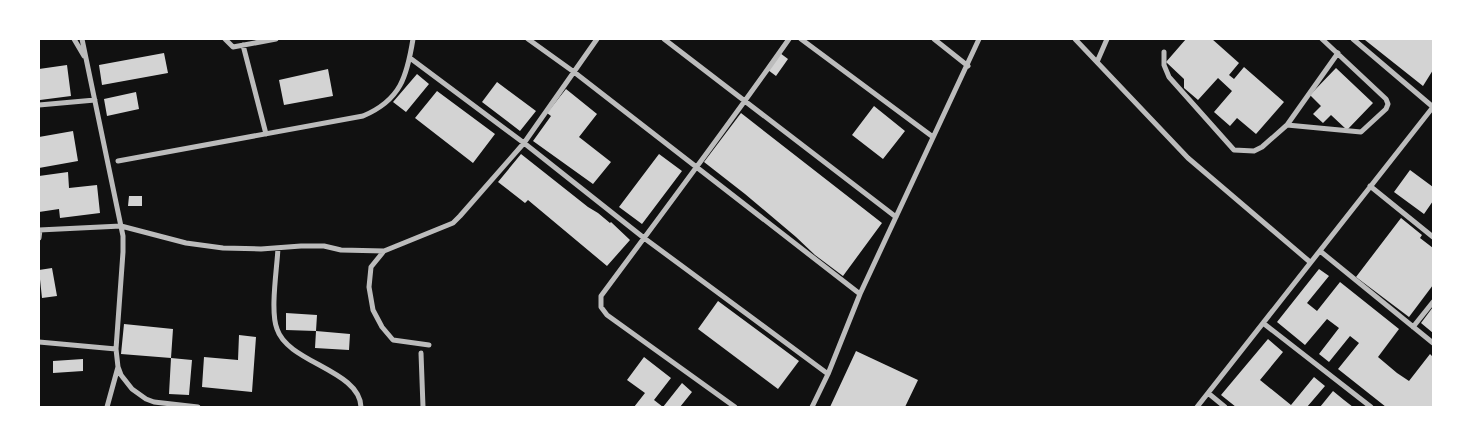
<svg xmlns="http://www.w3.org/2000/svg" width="1472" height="446" font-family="Helvetica,sans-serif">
	<rect width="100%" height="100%" fill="#111"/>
	<path fill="#d3d3d3" d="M1186 39H1212L1239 63 1229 75 1234 79 1244 67 1284 102 1256 134 1237 118 1230 126 1214 112 1232 91 1218 78 1198 100 1184 88V79L1166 62Z
		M1366 39H1433V70L1423 86 1365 40Z
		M164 53 168 73 102 85 99 65Z
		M780 53 788 59 776 76 768 70Z
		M67 65 71 96 40 100 39 69Z
		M1336 68 1373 103 1347 130 1331 115 1323 123 1313 114 1321 106 1310 95Z
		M328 69 333 96 284 105 279 80Z
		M417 74 429 84 406 112 393 102Z
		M497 82 536 111 520 131 482 102Z
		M566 89 597 114 579 137 611 162 593 184 533 141 551 116 547 113Z
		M437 91 495 134 473 163 415 118Z
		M136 92 139 109 107 116 104 99Z
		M874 106 905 131 883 159 852 135Z
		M741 113 882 223 843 276 815 255 796 237 745 194 704 162Z
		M73 131 78 161 39 168V137Z
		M521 154 588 207 598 213 610 223 611 222 630 240 607 266 528 200 525 203 498 182Z
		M659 154 682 171 642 224 619 207Z
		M1410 170 1433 187V201L1424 214 1394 192Z
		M68 172 69 188 97 185 100 213 60 218 59 209 39 212V176Z
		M129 196H142V206H128Z
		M1401 218 1422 235 1420 238 1433 248V285L1409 317 1356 277Z
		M52 268 57 296 42 298 39 270Z
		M1319 269 1329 276 1307 303 1317 311 1340 282 1399 329 1378 357 1397 373 1409 381 1430 354 1433 357V407H1386L1338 369 1359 343 1350 336 1329 362 1319 354 1339 328 1327 319 1305 345 1277 322Z
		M718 301 799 361 778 389 698 329Z
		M1433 307V333L1421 323Z
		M286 313 317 315 316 331 286 330Z
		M124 324 173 329 171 358 121 354Z
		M316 331 350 334 349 350 315 348Z
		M239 335 256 337 252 392 202 387 204 357 238 360Z
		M1268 339 1283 352 1260 380 1291 405 1314 377 1325 386 1307 407H1236L1221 395Z
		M856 351 918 380 905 407H830Z
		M644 357 671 378 654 400 663 407 682 383 692 392 680 407H634L645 393 627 380Z
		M171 358 192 360 189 395 169 394Z
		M83 359V371L53 373V361Z
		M1333 391 1344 400 1353 407H1320Z"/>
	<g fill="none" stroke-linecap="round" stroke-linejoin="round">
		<path stroke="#bcbcbc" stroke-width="5" d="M74 39 84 56
			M82 39 123 236V252L116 349 118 367 121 375 132 389 146 399 154 402 198 407
			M225 39 233 47 276 39
			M528 39 574 72 860 294
			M664 39 896 217
			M801 39 933 137
			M934 39 968 66
			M1075 39 1188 158 1310 262
			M1353 39 1433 107
			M243 45 266 134
			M1164 52V65L1169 77 1234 150 1254 151 1262 147 1287 125 1361 132 1386 109 1388 104 1386 99 1322 39
			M410 58 524 143 644 238 828 374
			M1097 62 1107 39
			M39 105 95 100
			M1287 125 1338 53
			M118 161 363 116C401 100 407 76 413 39
			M1370 186 1433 237
			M39 230 121 226 186 243 223 248 261 249 301 246H324L341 250 384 251
			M39 238 40 230
			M278 248C277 269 270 311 277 329 288 363 360 370 361 407
			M1320 251 1433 343
			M1263 323 1371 407
			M1413 327 1433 302
			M39 342 116 349
			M429 345 393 340 382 327 373 310 369 287 371 267 384 251 453 223 460 216 524 143 597 39
			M421 353 423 407
			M1208 393 1225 407
			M107 407 118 367
			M735 407 607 315 601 307V296C664 211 728 126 789 39
			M812 407 828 374 860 294 979 39
			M1197 407 1433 107"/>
	</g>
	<rect width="1472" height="446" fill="none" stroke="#ffffff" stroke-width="80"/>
</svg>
